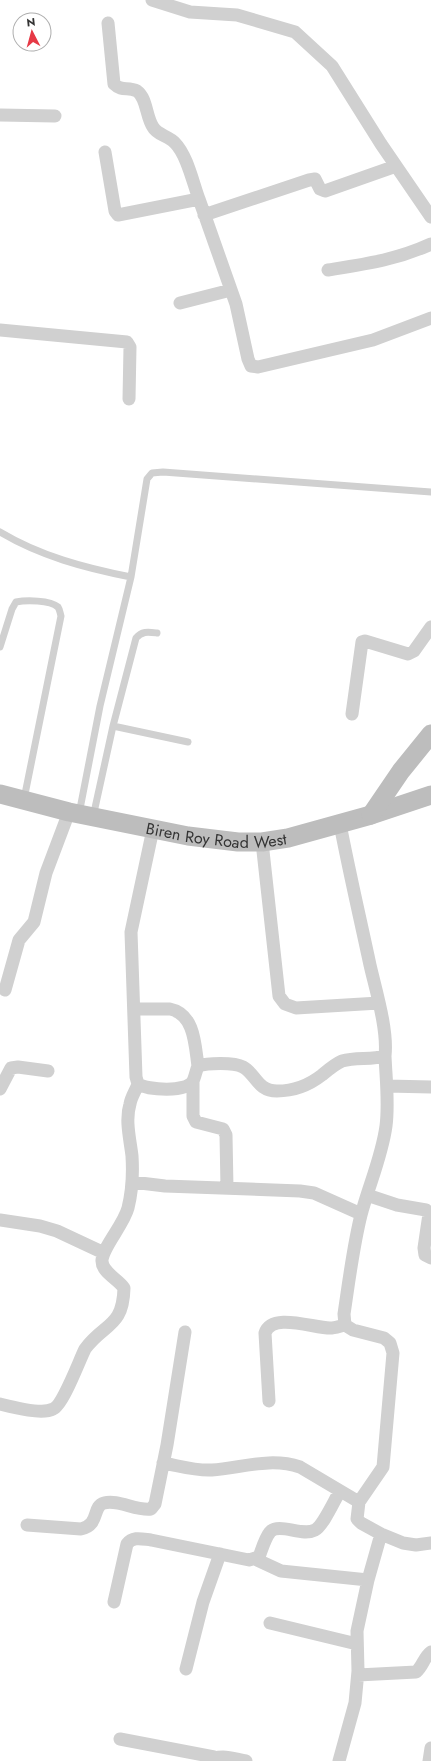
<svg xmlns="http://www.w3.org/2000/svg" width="431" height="1761" font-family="Jost,sans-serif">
	<rect width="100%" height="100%" fill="#fff"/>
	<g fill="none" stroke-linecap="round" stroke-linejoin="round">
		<path stroke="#d0d0d0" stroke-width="7" d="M0 532C40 556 85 568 131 577
			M0 647 12 609 16 602C26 600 50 600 58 607 60 610 60 613 61 616L24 799
			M113 726 188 742
			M79 814 100 706 131 577 147 479 152 473 163 472 431 492
			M93 817 113 726 136 638C142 631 148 632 157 633"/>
		<path stroke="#d0d0d0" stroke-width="13" d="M152 0 190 12 237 15 295 32 332 66 381 144 431 217
			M108 23 114 84C122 92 128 86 137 91 147 98 146 117 153 127 157 135 169 136 175 143 187 155 193 183 199 199
			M0 115 55 116
			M105 152 115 211 118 215 199 199 236 304 248 359 251 366 258 367 373 340 431 318
			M204 215 309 180 315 179 320 189 325 191 396 166
			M328 270C366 264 396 260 431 244
			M180 303 231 290
			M0 330 127 342 130 347 129 399
			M352 714 362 642 365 641 408 654 414 651 431 627
			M153 829 131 932 136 1077 138 1084C148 1090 186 1093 193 1081 195 1077 196 1071 198 1066 207 1063 234 1062 243 1067 256 1074 257 1091 277 1091 294 1091 308 1086 322 1075 328 1070 335 1064 342 1061 356 1057 371 1060 385 1056 388 1030 376 991 370 965 360 918 349 871 340 824
			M262 842 279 996 285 1004 296 1008 379 1003
			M5 990 19 940 34 922 46 873 69 812
			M134 1009H170C195 1014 195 1046 198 1066
			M385 1056C386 1079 389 1103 386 1126 382 1156 369 1185 361 1215 353 1247 349 1281 344 1314L345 1325 353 1330 384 1338 390 1343 393 1353 383 1467 359 1502 357 1519 361 1523 381 1534 403 1543 416 1545 431 1543
			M193 1081V1116L196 1122 223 1129 226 1135 227 1188
			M387 1086 431 1087
			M0 1089 11 1068 18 1067 48 1071
			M132 1182 165 1186 300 1191 314 1193 361 1214
			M367 1195 397 1205 426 1210 429 1214 424 1248 425 1255 431 1258
			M0 1220 40 1226 57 1231 104 1253
			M269 1401 265 1333C272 1312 313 1328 330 1328 335 1328 340 1326 345 1325
			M0 1404C12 1407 42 1415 53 1409 63 1405 79 1361 85 1349 104 1323 123 1328 124 1288 118 1279 101 1272 102 1260 103 1247 124 1224 128 1208 132 1192 133 1172 132 1156 130 1139 125 1120 130 1104 131 1097 136 1090 138 1084
			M163 1463C180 1466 195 1471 212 1470 241 1468 270 1457 300 1467L359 1502
			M27 1525 81 1529C100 1525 92 1506 104 1503 118 1499 136 1511 151 1509L155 1504 167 1445 185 1332
			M255 1559 281 1571 368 1580
			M114 1602 127 1544C133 1536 142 1539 151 1540L249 1560 259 1557C262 1549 265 1538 270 1532 279 1522 302 1537 315 1530 323 1526 335 1499 340 1491
			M270 1623 357 1644
			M186 1669 203 1602 220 1554
			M358 1675 416 1672C423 1666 424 1657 431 1652
			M120 1739 214 1757
			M209 1761C220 1753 234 1759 246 1761
			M339 1761 355 1703 358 1671 357 1631 368 1580 381 1534
			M429 1761 431 1748"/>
		<g stroke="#bdbdbd" stroke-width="19">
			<path id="s1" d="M0 794 69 812 188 836 238 842H262L288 838 371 815 431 795"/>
			<path d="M371 815 401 771 431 734"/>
		</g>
	</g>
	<g text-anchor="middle" stroke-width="4" stroke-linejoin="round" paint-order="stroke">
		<g font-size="16" fill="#333" stroke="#fff">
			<text dy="6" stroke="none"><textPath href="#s1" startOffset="221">Biren Roy Road West</textPath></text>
		</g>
	</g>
	<g transform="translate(32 32) rotate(354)"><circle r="19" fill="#ffffff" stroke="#adadad"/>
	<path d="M0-3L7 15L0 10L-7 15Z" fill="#e63946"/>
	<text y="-6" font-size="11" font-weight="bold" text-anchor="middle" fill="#333333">N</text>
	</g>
</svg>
